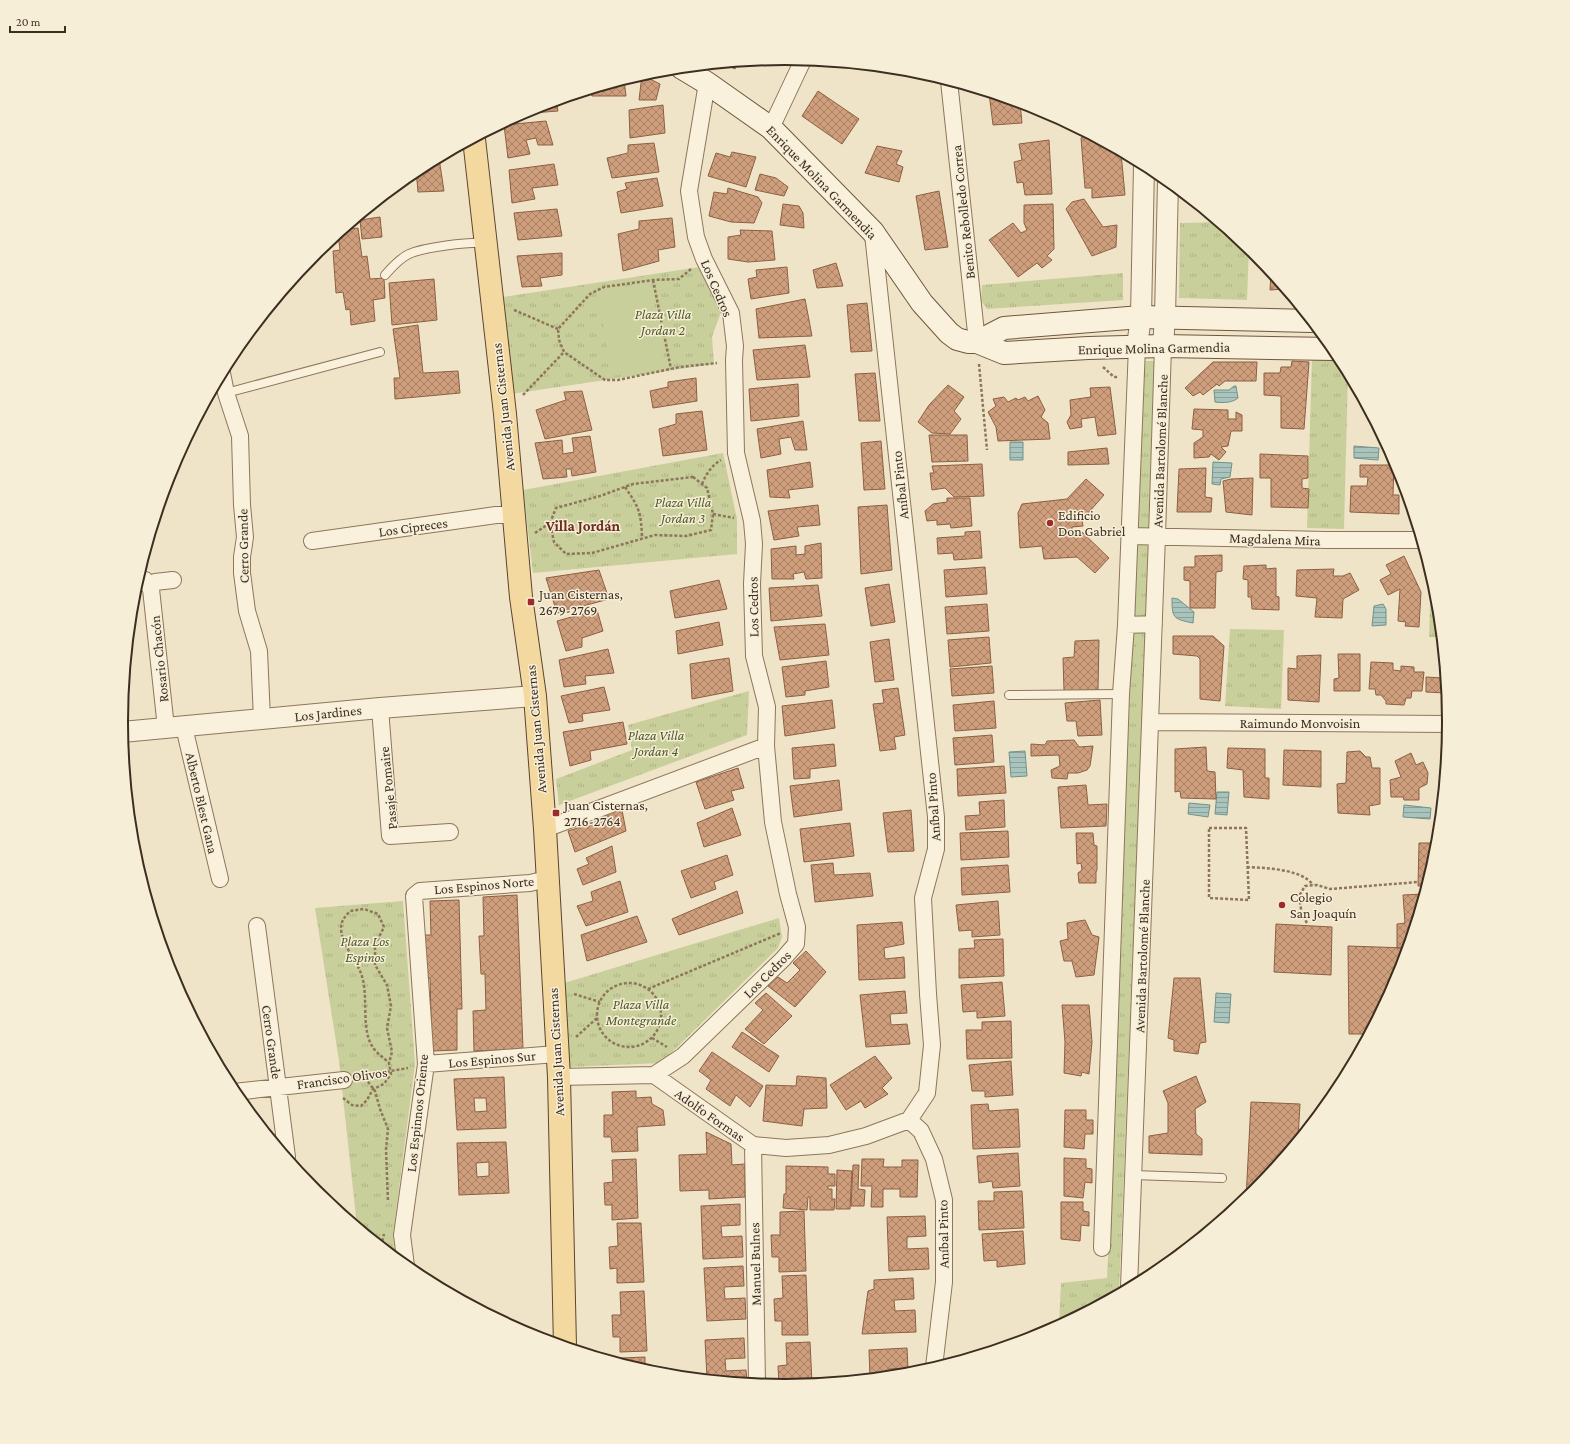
<svg xmlns="http://www.w3.org/2000/svg" width="1570" height="1444" font-family="'Crimson Pro',serif">
	<defs>
		<pattern id="grass-tufts" width="24" height="20" patternUnits="userSpaceOnUse"><rect width="24" height="20" fill="#c9cf9b"/><path d="M3 7l-1-3M5 7V3M7 7l1-3M15 17l-1-3M17 17v-4M19 17l1-3" fill="none" stroke="#aeb285"/></pattern>
		<pattern id="water-rules" width="6" height="5" patternUnits="userSpaceOnUse"><rect width="6" height="5" fill="#a9c4bc"/><path d="M0 2.5h6" fill="none" stroke="#8ba098"/></pattern>
		<pattern id="building-cross-hatch" width="8" height="8" patternUnits="userSpaceOnUse"><rect width="8" height="8" fill="#cf9f7d"/><path d="M0 0l8 8M0 8l8-8" fill="none" stroke="#a98266"/></pattern>
	</defs>
	<rect width="100%" height="100%" fill="#f0e4c8"/>
	<path fill="url(#grass-tufts)" d="M1218 222 1249 248 1247 300 1179 298 1180 223Z
		M706 266 724 304 712 337 714 364 511 394 503 297Z
		M1123 273V300L987 309 981 301 982 285Z
		M1312 357 1340 358 1348 374 1344 529 1307 528Z
		M1143 361H1154L1141 749 1119 1293 1059 1325 1061 1283 1107 1278 1116 1100 1122 887Z
		M723 453 737 519V554L533 573 523 490Z
		M1431 574 1436 593 1441 637H1429Z
		M1230 629 1284 630 1281 709 1225 706Z
		M749 691 747 735 559 805 556 779 632 750 628 725Z
		M403 901 415 1064 393 1235 395 1257 357 1226 339 1061 315 908Z
		M779 918 782 937 778 948 661 1063 569 1067 561 984Z"/>
	<path fill="#c9cf9b" d="M650 282 665 368 610 376 600 292Z"/>
	<path fill="url(#water-rules)" stroke="#6f938a" d="M1234 386H1236L1238 398C1232 403 1223 403 1215 402L1214 390H1229Z
		M1010 442H1023V460H1010Z
		M1354 446 1379 448 1378 460 1354 458Z
		M1213 462 1232 463 1230 477 1221 479 1220 485 1212 484Z
		M1172 598 1178 599 1194 612 1193 623C1173 619 1172 618 1172 598Z
		M1383 604 1386 609V625L1372 626 1374 606Z
		M1025 751 1027 776 1011 777 1009 752Z
		M1217 792H1229L1227 815 1215 814Z
		M1189 803 1210 805 1208 817 1188 814Z
		M1404 805 1431 808 1430 819 1403 817Z
		M1216 993 1231 994 1229 1023 1214 1022Z"/>
	<path fill="url(#building-cross-hatch)" stroke="#8d5f41" fill-rule="evenodd" d="M738 63 735 69 724 64Z
		M642 75 660 84 656 100H639Z
		M624 80 626 96H592L590 92 588 91Z
		M818 91 859 119 842 144 802 116Z
		M989 93 1020 103 1022 123 993 125Z
		M556 101 558 111 520 114 531 108Z
		M663 105 665 133 630 138 629 110Z
		M546 121 553 145H538L536 138 526 140 530 154 508 158 504 125Z
		M1087 134 1121 153 1125 195 1092 198V188H1085L1081 138Z
		M1049 140 1052 194 1025 195 1023 182 1017 183 1014 162 1022 160 1019 144Z
		M654 143 659 172 612 178 607 158 628 153V145Z
		M877 146 902 151 896 164 903 167 899 182 865 173Z
		M732 152 756 157 746 187 708 176 716 153 730 157Z
		M439 158 444 191 418 192 416 170Z
		M554 164 558 185 532 188 535 199 512 203 509 170Z
		M760 174 776 178 788 187 784 196 755 190Z
		M657 178 663 206 621 213 617 192 627 189 625 183Z
		M728 188 758 197 762 203 754 223 731 222 709 216 714 192 727 194Z
		M939 191 948 247 925 250 916 196Z
		M1084 199 1103 227 1117 225 1116 247 1092 256 1066 209 1072 202Z
		M783 204 799 206 803 213 804 228 780 225Z
		M1053 204 1054 249 1047 256 1052 260 1042 268 1037 263 1018 277 989 240 1013 223 1021 233 1027 230 1024 223V205Z
		M557 209 562 236 518 240 514 213Z
		M380 217 382 237 362 239 360 220Z
		M672 218 675 247 658 250 659 261 623 271 618 234 639 229V221Z
		M358 228 362 257 367 256 370 279 384 278 385 298 373 300 375 321 351 325 350 309 346 310 343 292 336 293 333 251 340 250 338 234 342 230Z
		M740 230 772 231 775 260 748 262 728 259V237L741 235Z
		M562 253V275L540 278 542 286 522 287 517 256Z
		M836 263 843 286 817 288 813 270Z
		M787 267 789 293 751 299 748 279 757 277 756 270Z
		M1271 273 1284 289 1270 290Z
		M434 279 437 320 392 325 389 283Z
		M805 299 812 336 759 338 756 309Z
		M867 303 872 351 851 352 847 305Z
		M418 325 423 373 458 371 460 393 395 399 394 378H400L393 329Z
		M805 345 810 377 757 380 753 350Z
		M1292 361 1309 362 1304 429 1281 428V396L1264 395V373H1280L1281 367H1291Z
		M1213 362H1257L1256 381H1225L1219 386 1217 384 1203 395 1200 392 1193 396 1185 388Z
		M875 373 880 421H859L855 374Z
		M696 378 697 401 653 408 650 391 668 387V382Z
		M798 384 799 416 751 421 749 389Z
		M948 385 964 397 954 411 961 419 950 434 932 433 918 422 929 405Z
		M1110 387 1116 434 1098 436 1095 417 1081 419 1082 427 1070 429 1067 422 1071 415 1070 400 1091 397 1090 388Z
		M582 391 592 430 545 439 536 410 566 400 564 392Z
		M1038 396 1045 410 1041 417 1048 423 1050 439 998 441 996 427 988 412 996 406 993 399 1004 397 1008 402 1016 398 1018 400 1025 397 1028 401Z
		M1194 409 1228 410V419H1236V412L1242 415V431H1231L1228 446 1221 447 1226 452 1219 460 1211 454 1209 457 1194 458V443L1203 437V430L1192 429Z
		M702 411 707 450 663 456 659 429 676 424V414Z
		M803 421 807 450H795L791 437 779 439 781 454 761 458 757 429Z
		M929 435H967L968 461 932 462Z
		M590 436 596 472 572 476 571 469H566L567 477 543 479 535 443 562 440 563 454 574 452 572 438Z
		M881 441 885 489 864 490 861 443Z
		M1107 448 1109 464 1068 465V452Z
		M1260 454 1308 456V478L1302 479V488L1309 489 1308 508 1271 507V478H1260Z
		M810 462 813 487 788 490 790 498 770 497 767 470Z
		M982 464 984 496 954 497 945 488 932 490 930 473H934L932 466Z
		M1360 465H1394L1393 495H1399V514L1350 512 1351 486H1367L1368 477H1360Z
		M1206 468 1205 497 1212 498 1211 512H1177L1179 469Z
		M1253 478 1252 515 1226 512 1223 481 1231 479Z
		M1086 479 1104 495 1082 520 1083 526 1072 527V532L1081 531 1109 558 1095 573 1077 557 1044 559 1042 546 1020 548 1018 513 1022 504 1067 499Z
		M947 498H970L972 526 951 528 950 524 937 525V520L927 521 925 511 933 504 947 502Z
		M818 505 820 525 797 527 799 536 774 540 768 511Z
		M887 505 892 570 861 574 858 507Z
		M980 531 982 558 954 560 953 553 938 554 937 538 965 536V532Z
		M821 543 822 578 806 579 804 572 793 574 794 579H772L771 549 796 546V555L805 554V546Z
		M1222 555V571L1216 572 1215 608H1190V581L1184 580V567H1195V556Z
		M1404 556 1421 592 1419 627 1405 626 1406 622 1398 621 1400 589 1388 595 1380 580 1391 574 1386 565Z
		M1266 565V569L1276 568V596L1279 597V610L1252 609 1251 597H1248V580L1243 579 1244 566Z
		M985 567 987 594 946 597 944 570Z
		M1334 569 1333 576H1343L1350 573 1359 590 1343 599 1342 618 1315 617 1317 598 1296 596 1297 570Z
		M599 570 609 599 557 613 546 578Z
		M719 580 727 609 675 618 670 591Z
		M889 584 895 622 871 626 865 588Z
		M818 585 822 616 771 621 769 588Z
		M987 604 989 631 947 634 945 607Z
		M597 610 603 631 582 638V647L566 651 557 621Z
		M719 622 723 645 678 654 676 631Z
		M825 624 829 655 780 660 774 627Z
		M1173 636H1213L1224 646 1220 701 1200 699V659L1197 656 1173 654Z
		M989 637 991 663 950 667 948 640Z
		M889 639 894 680 875 682 870 642Z
		M1099 640 1098 690 1064 691 1063 658 1074 657 1075 641Z
		M608 649 614 673 585 676 586 684 564 687 559 660Z
		M1338 654H1360V691H1334V679L1339 678Z
		M1321 655 1319 702 1288 700V668L1297 669V656Z
		M729 658 733 691 692 699 690 664Z
		M826 661 829 687 805 691V695L786 697 782 667Z
		M1371 662 1393 663V670L1401 671V666L1414 667V672H1424L1422 691H1412L1411 698H1406L1404 705 1386 704V701L1381 695H1376L1375 689H1369Z
		M1443 663 1446 693 1426 692V677L1443 678Z
		M992 666 994 693 952 696 950 669Z
		M604 687 610 710 582 714 583 721 569 723 561 696Z
		M898 688 905 735 894 737 896 749 880 751 873 704 884 703 882 690Z
		M832 700 835 728 785 736 782 706Z
		M1100 700 1102 735 1078 736 1076 721H1067L1065 703Z
		M994 701 996 728 955 731 953 705Z
		M623 722 627 744 590 751 591 760 570 766 563 732Z
		M992 735 994 762 955 765 953 738Z
		M1074 740 1079 747 1093 746 1090 766 1087 770 1078 773H1068L1067 779 1052 778 1051 770 1060 766 1059 755 1031 756V744L1045 745 1047 741Z
		M834 744 836 766 810 769V778L794 779 792 748Z
		M1206 747 1207 771 1215 772 1216 799 1181 798 1180 791 1175 792V749Z
		M1228 748 1265 749V778H1269V799L1244 797 1243 770 1227 768Z
		M1284 750 1321 751V787L1283 785Z
		M1360 751 1366 757H1370L1372 768H1380V804L1369 806 1370 815 1338 813 1337 784 1346 783 1347 752Z
		M1411 753 1416 765 1423 762 1428 773 1427 784 1419 788V800H1404L1403 797H1391L1390 780 1401 777 1395 761Z
		M1004 766 1006 793 958 796 957 769Z
		M738 768 744 788 731 791 734 800 705 809 696 782Z
		M839 780 842 810 794 817 790 786Z
		M1086 785 1088 805 1107 804 1106 826 1061 828 1058 787Z
		M1004 800 1005 827 966 830 965 816 980 815 979 802Z
		M621 805 626 831 575 852 568 831 587 825 585 817Z
		M732 808 741 835 704 847 697 823Z
		M911 810 914 851 888 852 883 813Z
		M850 823 854 856 804 862 800 829Z
		M1008 831 1009 857 961 860 960 833Z
		M1076 833H1093L1094 845 1097 846V870L1096 872V883H1079L1078 873 1082 870 1081 863 1077 864Z
		M1419 843H1437L1436 852 1426 886H1418Z
		M612 846 616 872 583 885 577 869 589 864 586 858Z
		M727 855 733 875 714 882 716 889 691 898 681 871Z
		M833 863 834 875 870 873 873 896 815 902 811 865Z
		M1008 865 1010 892 962 895 961 868Z
		M620 881 628 912 586 926 577 906 593 901 591 892Z
		M737 891 743 913 679 935 672 919Z
		M1423 894 1407 948H1397V924L1405 923 1403 895Z
		M517 895 523 1049 474 1051 473 1011 486 1010 485 974H481L479 936H484L483 897Z
		M459 900 462 1009H457V1050L432 1051 430 978H425L424 935H431L430 901Z
		M998 901 1000 935 972 937V930L959 931 956 905Z
		M637 916 647 942 587 961 581 935Z
		M1085 920 1092 935 1099 937 1094 975 1076 977 1072 961H1064L1060 941 1068 939 1067 923Z
		M902 922 904 944 884 948 885 959 904 957 905 978 859 980 857 925Z
		M1276 924 1332 927 1331 975 1274 972Z
		M1003 939 1004 976 959 978V949L975 948 974 940Z
		M1348 946 1407 948 1398 976 1367 1034H1349Z
		M806 951 826 972 795 1007 768 986 778 977 787 983 800 970 793 963Z
		M1174 978H1200L1206 1042 1200 1043 1198 1054 1174 1051V1040L1168 1038Z
		M1002 982 1005 1016 977 1018V1011L963 1012 961 985Z
		M905 991 907 1013 890 1014 891 1025 907 1024 910 1044 866 1047 860 995Z
		M766 993 792 1016 764 1044 745 1029 763 1010 755 1003Z
		M1062 1005H1089L1092 1042 1089 1074 1082 1072 1081 1076 1064 1073 1065 1042Z
		M1011 1021 1012 1058 967 1059 966 1030H982V1022Z
		M742 1032 779 1056 769 1072 732 1047Z
		M712 1052 763 1086 750 1107 736 1095 730 1106 706 1089 711 1080 699 1071Z
		M875 1056 892 1078 882 1088 888 1094 865 1108 861 1101 846 1110 830 1085Z
		M1011 1061 1013 1095 985 1097V1091H972L969 1065Z
		M797 1076 826 1078 827 1108 804 1109 802 1126 763 1121 766 1085 796 1086Z
		M1196 1076 1206 1102 1195 1109 1196 1134 1202 1139V1155L1149 1153V1136L1168 1133V1103L1163 1091Z
		M504 1077 506 1128 457 1130 454 1079ZM474 1098H486L487 1111 475 1112Z
		M636 1091V1098L651 1097 652 1104 663 1110 665 1125 637 1127 638 1151 612 1152 611 1137H604V1115H613L612 1092Z
		M1251 1102 1300 1104 1298 1139 1254 1192 1246 1199Z
		M988 1104 989 1111 1018 1109 1020 1147 973 1149 971 1105Z
		M1065 1110H1086V1120H1093V1134H1085L1084 1149 1064 1147Z
		M706 1132 731 1144 732 1165 745 1164V1197L709 1199V1190L680 1191 679 1155 707 1154Z
		M506 1142 509 1193 459 1195 457 1143ZM489 1162V1176L477 1177 476 1163Z
		M1018 1153 1020 1186 993 1188 992 1181 979 1183 977 1156Z
		M1064 1158 1086 1159V1168L1092 1169V1183L1085 1182 1083 1198 1064 1196Z
		M636 1159 638 1218 612 1220V1205H605L604 1183 613 1182 612 1160Z
		M862 1159H884L883 1167H902V1160H918L917 1197H900V1189H883V1207H871L872 1186H861Z
		M853 1165H859L858 1189 865 1190 864 1206H851Z
		M786 1166 828 1167V1174H835V1186H828V1189H832V1199H835L834 1210H810V1197H808L807 1210 783 1208 784 1194H786Z
		M837 1170 852 1171 850 1209H836Z
		M1022 1191 1024 1228 979 1230 978 1201H994V1192Z
		M1061 1202H1083V1211L1089 1212V1226L1081 1225 1080 1241 1061 1239Z
		M740 1204V1225L721 1226 722 1237 742 1236 743 1257 703 1259 701 1206Z
		M804 1211 806 1271 779 1272V1257H772L771 1235H780V1212Z
		M925 1216 926 1236 907 1237V1249L928 1248 929 1269 889 1271 887 1217Z
		M617 1223H641L644 1282 617 1283V1268L610 1269 609 1247 618 1246Z
		M1023 1231 1025 1264 997 1267V1260L984 1261 982 1234Z
		M743 1266 744 1286 724 1287 725 1299 745 1298 746 1319 707 1321 704 1268Z
		M806 1275 808 1335H782V1321H775L774 1299 783 1298 782 1276Z
		M913 1278 914 1299 894 1300 895 1311 915 1310 916 1332 862 1334 868 1291 874 1289V1280Z
		M644 1291 647 1351 620 1352V1337H613L612 1315H621L620 1292Z
		M744 1338 745 1358 725 1359 726 1371 746 1370 747 1382 707 1378 705 1340Z
		M810 1342 812 1383 779 1385 778 1366 787 1365 786 1343Z
		M907 1348 908 1368 889 1369V1376L870 1378 869 1350Z
		M645 1357V1370L621 1363V1358Z"/>
	<g fill="none" stroke-linecap="round" stroke-linejoin="round">
		<defs>
			<path id="service" d="M385 275C392 267 400 258 409 254 425 247 467 242 485 243
				M226 393 380 352
				M1009 695 1121 694
				M1133 1175 1222 1178"/>
			<path id="minor" d="M949 81 977 342
				M771 128 803 60
				M873 234 936 817V849L923 898 928 994 932 1045 927 1093 909 1120 921 1131 934 1159 944 1200V1282L934 1367
				M222 373 226 393 240 436 242 505 245 537 242 557V573L247 611 259 651 262 719
				M1129 536 1326 540H1420
				M312 541 496 515H514
				M138 579 145 580 151 589 166 728
				M151 589 152 584 155 582 173 580
				M1126 625 1154 624
				M380 708 390 836 450 832
				M1150 722 1449 724
				M184 727 220 879
				M545 829 766 746
				M257 926 287 1157
				M426 1064 557 1054
				M654 1075 683 1056 783 959 796 944 797 927 788 894 773 822 766 746 767 707 754 656 752 584 754 544 752 521 736 453 734 360 735 346 731 313 704 259 696 237 689 191 707 83
				M559 1077 654 1075 753 1145 786 1148 829 1145 866 1136 909 1120
				M234 1092 344 1080
				M753 1145 757 1383
				M1102 1248 1121 694 1126 625 1137 346
				M406 1266 402 1235 426 1064 414 896 420 891 530 883 547 879
				M1129 1287 1157 536 1163 346"/>
			<path id="tertiary" d="M1137 346 1141 317 1144 165
				M1163 346 1165 317 1168 181
				M122 732 380 708 535 696"/>
			<path id="secondary" d="M682 68 707 83 771 128 873 232 922 303 949 333 957 339 968 342H977L1004 353 1088 348 1163 346 1334 349
				M977 342 1004 328 1141 317 1311 321"/>
			<path id="primary" d="M474 139 505 414 521 597 535 696 545 829 559 1077 565 1346"/>
		</defs>
		<use href="#service" stroke="#8d765c" stroke-width="10"/>
		<use href="#minor" stroke="#8d765c" stroke-width="18"/>
		<use href="#tertiary" stroke="#8d765c" stroke-width="22"/>
		<use href="#secondary" stroke="#6f573f" stroke-width="24"/>
		<use href="#primary" stroke="#5b4430" stroke-width="24"/>
		<path stroke="#8d765c" stroke-width="2.5" stroke-dasharray="3 2" stroke-linecap="butt" d="M691 269 679 279 653 280 604 287 590 294 558 329 559 340 564 352 605 380H618L680 367 717 363
			M653 280 671 369
			M514 310 558 329
			M979 364 987 450
			M1103 367 1114 377H1119
			M523 395 564 352
			M693 477 707 488 713 514 711 530 686 536 655 535 592 553 566 554 554 542 550 523 556 508 600 496 633 484Z
			M702 484C706 474 712 465 721 460
			M625 487C640 509 641 513 642 538
			M713 514 734 518
			M535 533 550 523
			M1209 828H1246L1249 900 1209 898Z
			M1247 867C1266 868 1302 869 1313 885
			M1307 923 1302 915 1299 896 1305 886 1317 885 1330 889 1418 882
			M597 1015a32 32 0 1 1 64 0a32 32 0 1 1-64 0Z
			M648 989 781 933
			M574 994 600 1002
			M576 1037 597 1018
			M652 1038 667 1047
			M360 1076 366 1079 375 1091 380 1109 388 1129 386 1149 388 1202
			M362 1076 408 1068
			M343 1098 352 1105 361 1106 367 1100 373 1089 384 1084 391 1074 389 1063 392 1052 387 1028 391 1006 387 985 375 965V945L384 927 378 914 364 909 350 911C345 917 341 920 341 929 342 945 354 956 360 971 370 993 360 1026 372 1046 375 1052 384 1058 389 1063
			M381 1246 384 1234"/>
		<use href="#service" stroke="#faf1dc" stroke-width="8"/>
		<use href="#minor" stroke="#faf1dc" stroke-width="16"/>
		<use href="#tertiary" stroke="#faf1dc" stroke-width="20"/>
		<use href="#secondary" stroke="#faf1dc" stroke-width="22"/>
		<use href="#primary" stroke="#f3d9a0" stroke-width="22"/>
	</g>
	<g fill="#9e2a2b" stroke="#f7eed8" stroke-width="1.5">
		<circle cx="1050" cy="523" r="4"/>
		<rect x="527" y="598" width="8" height="8" rx="2"/>
		<rect x="552" y="809" width="8" height="8" rx="2"/>
		<circle cx="1282" cy="905" r="4"/>
	</g>
	<g text-anchor="middle" stroke-width="3" stroke-linejoin="round" paint-order="stroke">
		<g font-size="14" fill="#3d2e20" stroke="#f7eed8">
			<text transform="translate(822 182) rotate(46)" y="5">Enrique Molina Garmendia</text>
			<text transform="translate(963 212) rotate(-96)" y="5">Benito Rebolledo Correa</text>
			<text transform="translate(717 288) rotate(67)" y="5">Los Cedros</text>
			<text transform="translate(1154 348) rotate(-1)" y="5">Enrique Molina Garmendia</text>
			<text transform="translate(503 407) rotate(-96)" y="5">Avenida Juan Cisternas</text>
			<text transform="translate(1160 451) rotate(-88)" y="5">Avenida Bartolomé Blanche</text>
			<text transform="translate(900 485) rotate(-96)" y="5">Aníbal Pinto</text>
			<text transform="translate(413 527) rotate(-8)" y="5">Los Cipreces</text>
			<text transform="translate(1275 539) rotate(2)" y="5">Magdalena Mira</text>
			<text transform="translate(243 546) rotate(-91)" y="5">Cerro Grande</text>
			<text transform="translate(753 607) rotate(-91)" y="5">Los Cedros</text>
			<text transform="translate(159 659) rotate(-96)" y="5">Rosario Chacón</text>
			<text transform="translate(328 713) rotate(-6)" y="5">Los Jardines</text>
			<text x="1300" y="728">Raimundo Monvoisin</text>
			<text transform="translate(536 729) rotate(-95)" y="5">Avenida Juan Cisternas</text>
			<text transform="translate(388 788) rotate(-96)" y="5">Pasaje Pomaire</text>
			<text transform="translate(202 803) rotate(77)" y="5">Alberto Blest Gana</text>
			<text transform="translate(933 807) rotate(-94)" y="5">Aníbal Pinto</text>
			<text transform="translate(484 885) rotate(-5)" y="5">Los Espinos Norte</text>
			<text transform="translate(1142 956) rotate(-88)" y="5">Avenida Bartolomé Blanche</text>
			<text transform="translate(767 974) rotate(-45)" y="5">Los Cedros</text>
			<text transform="translate(272 1042) rotate(82)" y="5">Cerro Grande</text>
			<text transform="translate(556 1052) rotate(-93)" y="5">Avenida Juan Cisternas</text>
			<text transform="translate(492 1059) rotate(-5)" y="5">Los Espinos Sur</text>
			<text transform="translate(342 1078) rotate(-8)" y="5">Francisco Olivos</text>
			<text transform="translate(417 1113) rotate(-84)" y="5">Los Espinnos Oriente</text>
			<text transform="translate(710 1115) rotate(35)" y="5">Adolfo Formas</text>
			<text transform="translate(943 1234) rotate(-91)" y="5">Aníbal Pinto</text>
			<text transform="translate(755 1264) rotate(-91)" y="5">Manuel Bulnes</text>
		</g>
		<g font-size="14" font-style="italic" fill="#4d5a26" stroke="#f7eed8">
			<text x="663" y="319">Plaza Villa<tspan x="663" dy="16">Jordan 2</tspan></text>
			<text x="683" y="507">Plaza Villa<tspan x="683" dy="16">Jordan 3</tspan></text>
			<text x="656" y="740">Plaza Villa<tspan x="656" dy="16">Jordan 4</tspan></text>
			<text x="365" y="946">Plaza Los<tspan x="365" dy="16">Espinos</tspan></text>
			<text x="641" y="1009">Plaza Villa<tspan x="641" dy="16">Montegrande</tspan></text>
		</g>
		<g font-size="14" fill="#3d2e20" stroke="#f7eed8" text-anchor="start">
			<text x="1058" y="520">Edificio<tspan x="1058" dy="16">Don Gabriel</tspan></text>
			<text x="539" y="599">Juan Cisternas,<tspan x="539" dy="16">2679-2769</tspan></text>
			<text x="564" y="810">Juan Cisternas,<tspan x="564" dy="16">2716-2764</tspan></text>
			<text x="1290" y="902">Colegio<tspan x="1290" dy="16">San Joaquín</tspan></text>
		</g>
		<g font-size="15" font-weight="bold" fill="#6b2e1e" stroke="#f7eed8">
			<text x="583" y="531">Villa Jordán</text>
		</g>
	</g>
	<path d="M0 0H1570V1444H0ZM128 722a657 657 0 1 1 1314 0a657 657 0 1 1-1314 0Z" fill="#f7eed8" fill-rule="evenodd"/>
	<path fill="none" stroke="#3d2e20" stroke-width="2" d="M128 722a657 657 0 1 1 1314 0a657 657 0 1 1-1314 0Z"/>
	<path d="M10 26v6h55v-6" fill="none" stroke="#3d2e20" stroke-width="2"/>
	<text x="16" y="26" font-size="12" fill="#3d2e20" stroke="#f7eed8" stroke-width="3" paint-order="stroke">20 m</text>
</svg>
